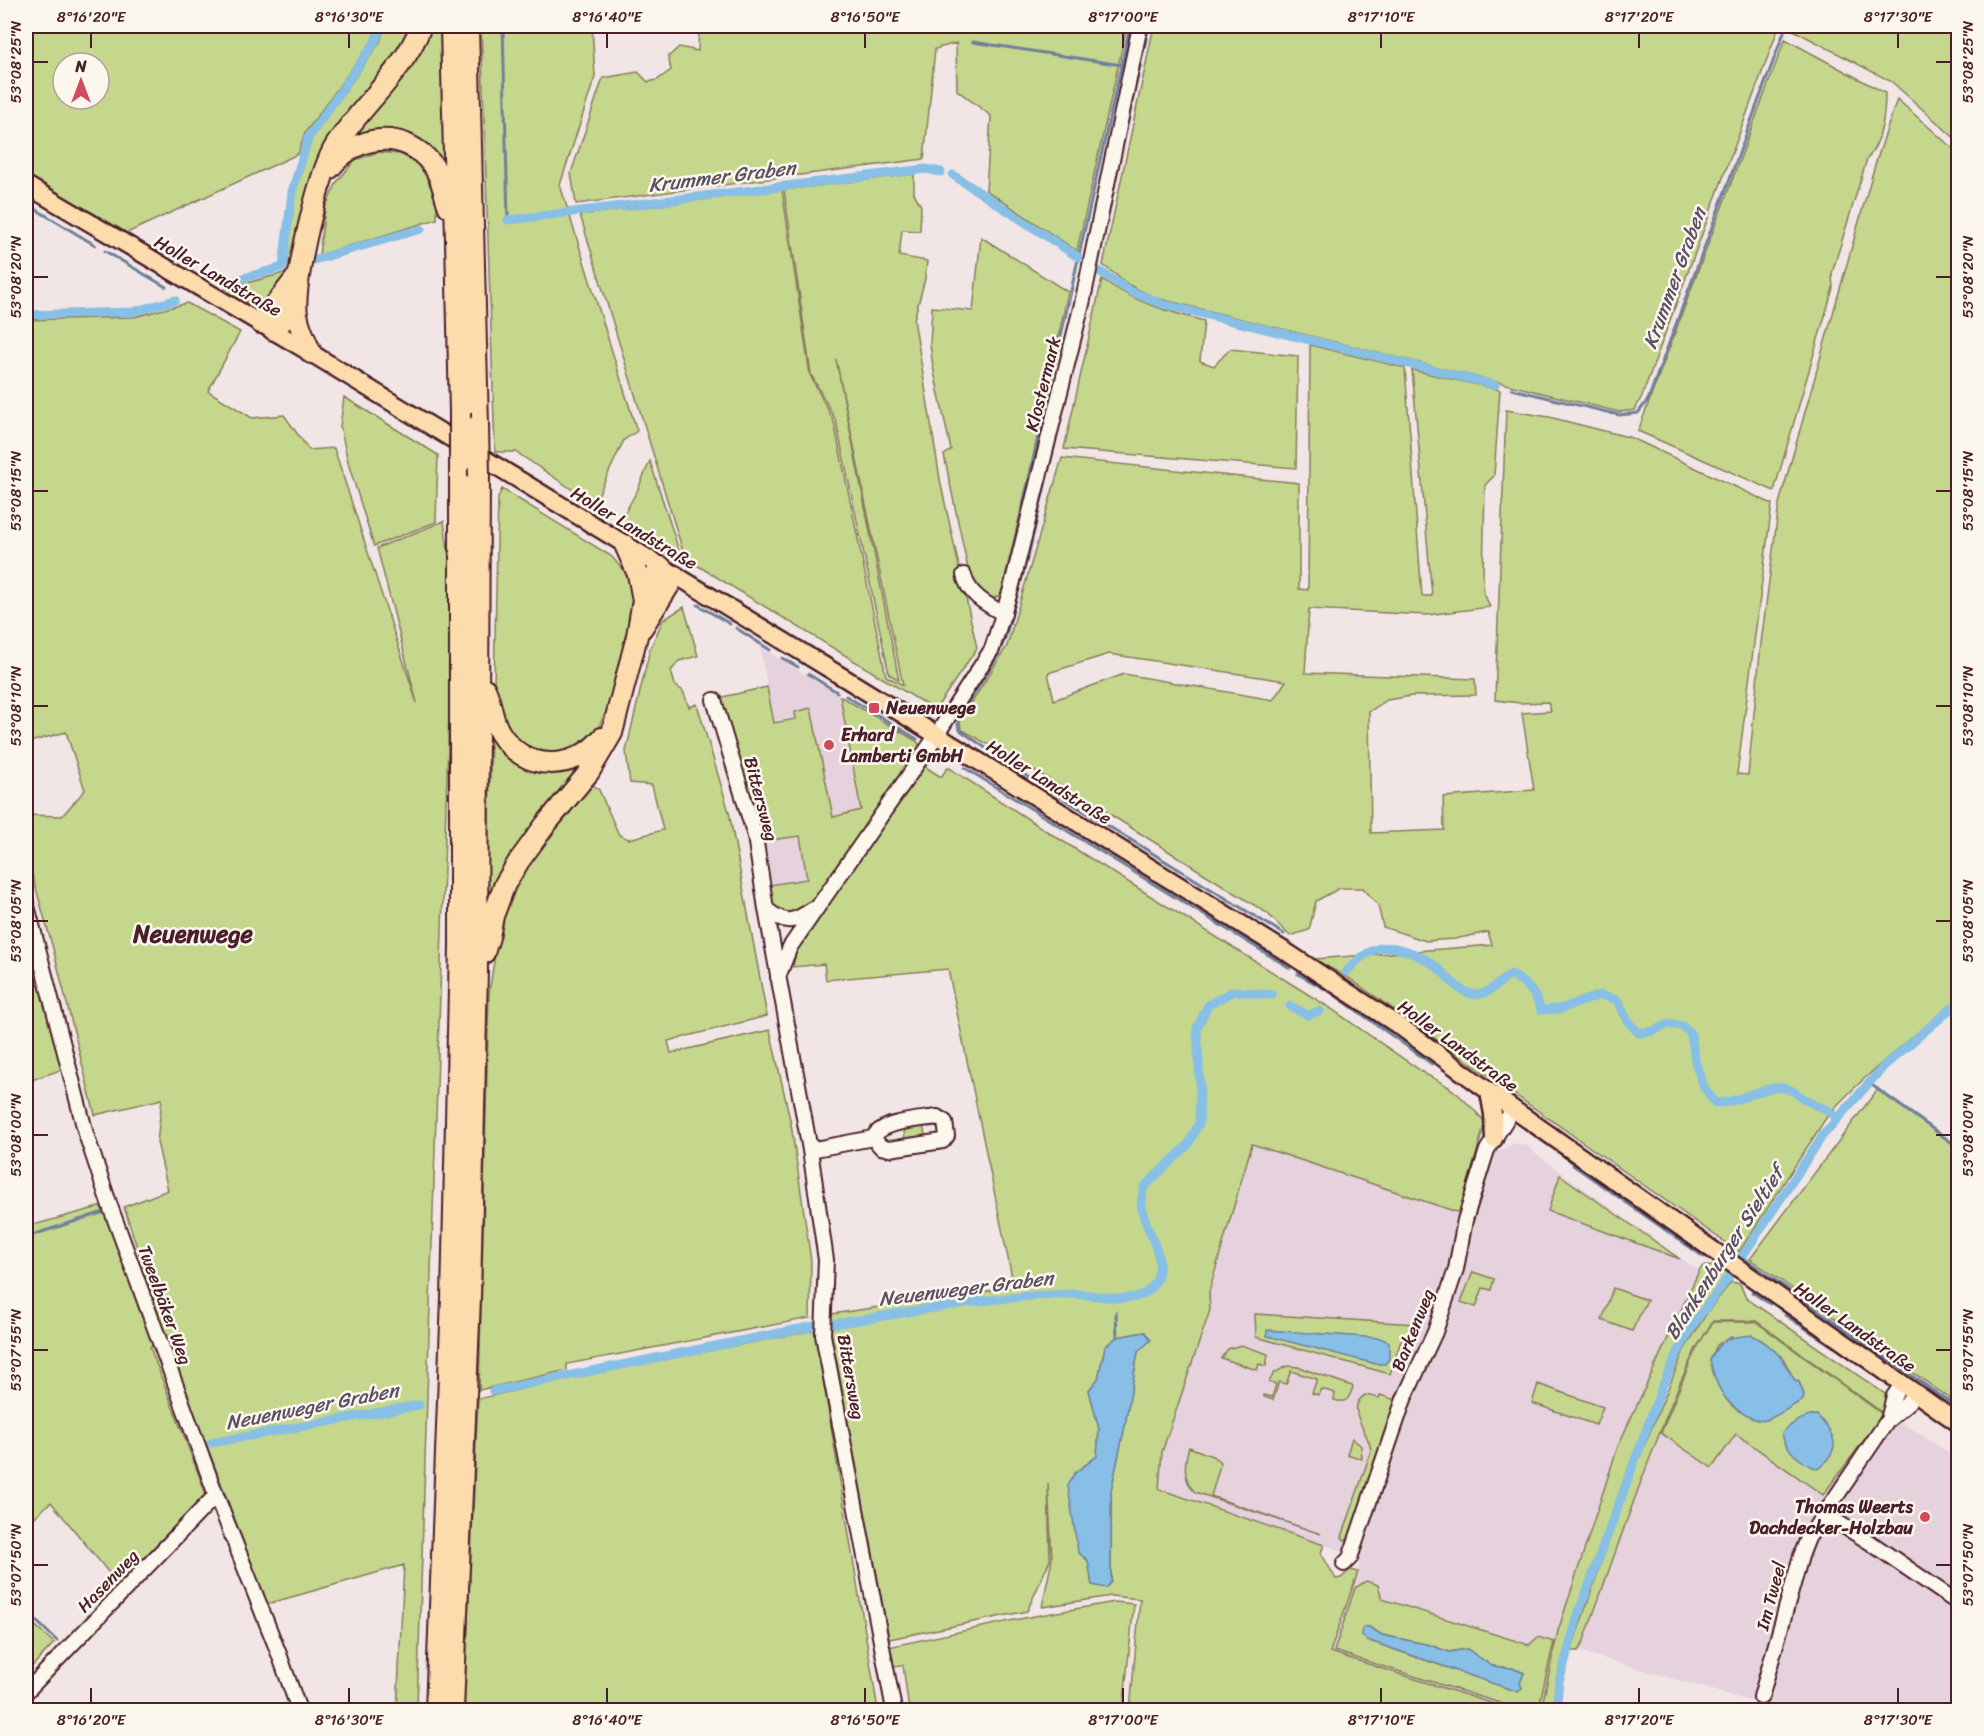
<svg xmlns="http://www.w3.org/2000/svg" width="1984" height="1736" font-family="Sriracha,sans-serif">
	<rect width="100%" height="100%" fill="#f1e6e5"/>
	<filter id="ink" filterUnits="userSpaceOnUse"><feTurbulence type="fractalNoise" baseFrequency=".0167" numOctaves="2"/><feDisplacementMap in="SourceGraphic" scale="12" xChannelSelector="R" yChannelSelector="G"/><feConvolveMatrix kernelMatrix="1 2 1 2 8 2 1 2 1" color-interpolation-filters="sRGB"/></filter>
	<g filter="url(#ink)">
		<path fill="#e5d2dd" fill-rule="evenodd" d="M760 647 840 696 861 810 832 817 820 752 797 719 774 724Z
			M801 836 807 880 769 885 763 841Z
			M1252 1143 1460 1213 1476 1162 1515 1143 1528 1146 1536 1154 1699 1271 1618 1446 1558 1631 1541 1710H1538L1553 1641 1529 1645 1382 1599 1378 1585 1334 1651 1522 1710H1513L1330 1652 1360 1564 1339 1550 1159 1489 1162 1452 1210 1310 1209 1292ZM1560 1175 1677 1257V1258L1548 1211ZM1613 1289 1647 1300 1602 1321ZM1255 1314 1415 1324 1402 1341 1390 1374ZM1287 1366 1298 1367 1349 1399 1341 1402 1334 1400 1336 1394 1321 1388 1318 1395 1313 1393 1317 1379 1290 1370 1279 1382 1273 1400 1265 1395 1271 1397 1279 1369ZM1380 1396 1396 1409 1342 1537 1371 1451 1370 1441 1355 1412 1356 1406 1362 1397 1379 1398ZM1532 1403 1602 1407H1603L1596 1425ZM1190 1447 1193 1449 1210 1496 1321 1534 1198 1494 1188 1485 1186 1478 1187 1455Z
			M1713 1321H1756L1883 1413 1917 1432 1958 1459V1710H1781L1578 1651 1583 1643 1638 1487 1676 1390 1695 1348ZM1714 1322 1823 1495 1736 1434 1661 1432 1696 1348Z"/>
		<path fill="#c4d78c" stroke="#877b5c" stroke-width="1.5" fill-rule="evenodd" d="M26 26H377L372 41 305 133 298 154 127 233 26 174ZM63 63H99V99H63Z
			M385 26H412L400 48 381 74 293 261 285 262 295 193 312 138 380 42Z
			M426 26H442L445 174 424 149 341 150Z
			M481 26H592L595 77 560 185 637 431 624 440 594 504 516 452H495Z
			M699 26H1127L1077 251 986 190 991 116 957 90 956 43 935 49 924 159 576 204 571 173 603 78 638 72 648 82 657 80 671 70 668 57 679 47 698 51Z
			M1154 26H1774L1777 32 1642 396 1635 410 1619 412 1156 298 1129 285 1103 265Z
			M1792 26H1958V141L1892 82 1793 30Z
			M1785 39 1885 93C1885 114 1882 142 1867 159L1832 273 1833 288 1774 491 1638 431Z
			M1897 99 1958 153V999C1914 1036 1867 1072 1828 1115L1739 1252 1350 979 1314 959 1492 945 1488 932 1455 939 1426 941 1383 927 1378 905 1363 888H1340L1316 901 1309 930 1290 936 1267 913 1103 810 961 729 960 721 1007 646 1062 458 1299 483V589L1308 590 1310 345 1405 368 1422 596H1432L1412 370 1500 390 1494 476 1485 485 1483 579 1484 593 1490 607 1427 615 1309 609 1305 673 1475 679 1476 695 1412 696 1387 700 1369 712 1371 833 1444 830 1443 797 1534 790 1522 713 1551 711 1548 702 1520 703 1495 700 1506 410 1549 417 1632 438 1772 504 1737 774 1748 775 1761 643 1779 504 1875 165ZM1109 654 1286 681 1273 700 1124 674 1054 700 1048 673Z
			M378 152 400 154 416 162 427 176 437 199V219L319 255 325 208 337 182 355 160Z
			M914 174V193L921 206 920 231 902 230 899 256 927 261 925 279 914 319 941 485 977 648 935 710 685 558 580 215 782 190 810 375 834 422 886 676 903 685 836 359 899 680 889 674 836 421 811 374 784 190Z
			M981 237 1068 292 1029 476 1001 594 990 601 971 583 944 455 951 450 933 367 930 344 932 307 973 311Z
			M288 272C269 302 256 314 224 289Z
			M1102 279C1135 303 1166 311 1204 321L1200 361 1214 366 1230 349 1298 356 1296 468 1064 449Z
			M187 303 240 332 208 391 252 418 284 415 309 450 334 448 417 703 377 548 444 521 453 587 417 1710H397L404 1565 267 1604 167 1341 124 1207 168 1190 157 1142 162 1099 95 1115 54 952 26 853V815L62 816 85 790 66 732 26 743V320L134 317Z
			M344 397 438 455 436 522 374 546 349 466 340 426Z
			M650 461 683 563 618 525 637 491Z
			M502 489 611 556 634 582 637 597 613 698 595 734 575 748 550 754 526 745 505 726 494 686 498 498Z
			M684 607 698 656 679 661 671 671 675 685 683 691 689 707 697 704 729 812 767 1016 668 1041 671 1053 770 1030 791 1124 811 1261 810 1318 567 1364V1370L479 1390 489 993 503 904 536 849 590 782 599 790 619 835 629 839 663 830 652 785 630 783 626 751 650 649 663 620Z
			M767 687 774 723 796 719 795 712 811 708 833 817 861 810 840 696 918 742 920 748 819 895 796 916 779 915 770 908 755 811 718 698ZM800 836 807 879 770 885 763 841Z
			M491 731 516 764 542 773 572 770 592 760 487 915Z
			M921 764 941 777 948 767 1048 832 1330 1008 1427 1075C1454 1087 1466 1101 1485 1122L1460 1213 1252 1144 1209 1292 1210 1310 1162 1452 1159 1489 1324 1545 1321 1553 1336 1579 1341 1578 1350 1570 1358 1572 1330 1652 1513 1710H1130L1140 1599 1111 1596 1042 1607 1052 1559 1048 1483 1050 1560 1027 1611 889 1639 830 1327 832 1314 1014 1287 948 969 826 980 824 964 793 967 797 946 844 877 848 876 903 796ZM1145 1332 1138 1352 1124 1430 1111 1491V1582L1092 1585 1075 1473 1097 1456 1099 1429 1089 1390 1098 1379 1105 1347 1117 1337Z
			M26 918 63 1069 26 1082Z
			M1877 1090 1958 1147V1404L1750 1259Z
			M923 1126 926 1139 905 1143 904 1128Z
			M1560 1175 1680 1259 1548 1211Z
			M106 1205 156 1344 150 1347 206 1494 118 1584 51 1502 26 1525V1227Z
			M1703 1266 1721 1267 1730 1273 1691 1323 1668 1368 1628 1469 1594 1562 1556 1679 1553 1710H1541L1558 1631 1618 1446 1699 1271Z
			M1473 1272 1494 1279 1491 1290 1483 1288 1476 1307 1461 1302Z
			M1731 1282 1740 1284 1746 1298 1885 1394 1886 1402 1883 1413 1756 1321H1713C1687 1360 1672 1402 1655 1445 1629 1511 1607 1577 1583 1643L1578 1651H1571L1626 1490 1684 1350 1708 1311Z
			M1613 1288 1647 1300 1632 1331 1602 1320Z
			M1255 1314 1415 1324 1410 1343 1401 1341 1390 1374 1256 1337Z
			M1713 1322H1756L1882 1414 1876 1424 1823 1495 1736 1434 1712 1468 1661 1433 1696 1348ZM1731 1337 1782 1356 1795 1381 1799 1382 1804 1395 1767 1420C1725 1413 1723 1396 1710 1360L1717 1345Z
			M815 1330 878 1710H464L478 1399 565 1379Z
			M1241 1345 1268 1354 1266 1366 1259 1364 1257 1370 1221 1358 1228 1349Z
			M1287 1366 1298 1367 1352 1386 1353 1387C1349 1399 1347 1404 1334 1400L1335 1393 1321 1389 1318 1395 1312 1393 1317 1379 1291 1371 1286 1384 1279 1382 1273 1400 1264 1397V1395L1272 1397 1276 1384 1269 1382 1274 1373Z
			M1538 1384 1603 1407 1596 1425 1532 1403Z
			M1365 1395 1379 1398 1380 1395 1393 1399 1396 1409 1350 1539 1344 1540 1342 1537 1371 1451C1370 1432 1343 1409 1365 1395Z
			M1352 1438 1361 1446 1362 1459 1347 1454Z
			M1189 1447 1212 1456 1221 1462 1211 1496 1321 1534 1195 1492C1182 1480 1184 1463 1189 1447Z
			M1366 1581 1378 1585 1382 1599 1529 1645 1538 1637 1554 1642 1538 1710H1522L1334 1651 1355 1588ZM1369 1627 1382 1635 1430 1645 1449 1652 1467 1649 1492 1666 1512 1668 1524 1673 1520 1683 1522 1688 1518 1692 1367 1640Z
			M1115 1602 1134 1604 1123 1710H909L903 1665 892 1666 888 1647 1029 1617Z
			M26 1617 54 1643 26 1673Z"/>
		<path fill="#88bfe6" stroke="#6f7f9b" stroke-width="1.5" d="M1267 1330 1380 1338 1389 1342V1359L1385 1364H1376L1267 1336Z
			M1145 1332 1151 1340 1138 1352 1124 1430 1111 1491V1582L1106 1588 1092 1585 1088 1561 1078 1552 1068 1486 1075 1473 1097 1456 1099 1429 1089 1390 1098 1379 1105 1347 1117 1337Z
			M1752 1335C1776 1347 1782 1358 1795 1381L1799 1382 1804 1395 1803 1400C1791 1406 1778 1416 1766 1420 1758 1422 1750 1418 1744 1414 1722 1401 1715 1383 1710 1360 1721 1337 1728 1337 1752 1335Z
			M1817 1415C1837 1438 1842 1448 1818 1469 1803 1464 1784 1450 1782 1433 1791 1424 1803 1416 1817 1415Z
			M1363 1627H1369L1382 1635 1430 1645 1449 1652 1467 1649 1492 1666 1512 1668 1524 1673 1520 1683 1522 1688 1518 1692 1367 1640 1362 1635Z"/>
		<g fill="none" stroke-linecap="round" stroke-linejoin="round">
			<path stroke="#6f7f9b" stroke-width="3" d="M503 26 508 220
				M973 42 1122 65
				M27 204 95 245
				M1107 215 1149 26
				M105 251 166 287
				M1512 389 1619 415 1638 413 1648 400 1784 32
				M1066 397 1030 548 1005 639 998 655 959 718 958 725 960 730 1017 770 1284 934
				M1011 560 1130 26
				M1004 588 1006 581
				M698 605 730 624
				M736 628 770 650
				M782 658 798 667
				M808 674 837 692
				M846 696 917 739
				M965 768 1290 968
				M1298 974 1332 993 1432 1064
				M1869 1083 1958 1147
				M1573 1165 1704 1257
				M26 1237 104 1212
				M1742 1257 1958 1408
				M1752 1292 1770 1304
				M1116 1312 1117 1337
				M1785 1315 1834 1347
				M26 1611 57 1641"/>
			<path stroke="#88bfe6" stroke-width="9" d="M953 175 1078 257
				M508 220 925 169 941 172
				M314 260 421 229
				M1096 269 1130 291 1162 304 1495 385
				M229 282 283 267 292 192 308 138 375 42 381 26
				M26 315 132 312 175 300
				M1346 972C1355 962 1365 952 1380 948 1398 944 1425 957 1439 969 1450 979 1463 998 1481 994 1492 992 1501 980 1511 974 1527 984 1535 992 1541 1010L1560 1009 1600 995 1617 1000 1629 1023 1639 1033 1653 1031 1669 1024 1682 1026 1691 1034 1696 1065 1704 1087 1715 1103C1739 1104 1763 1084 1785 1088 1793 1089 1801 1098 1809 1102 1822 1110 1826 1105 1836 1118
				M1290 1006 1308 1015 1320 1011
				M833 1324C913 1312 993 1295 1074 1294 1095 1293 1136 1308 1152 1287 1172 1260 1146 1235 1142 1209 1140 1202 1143 1193 1144 1187L1188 1145 1199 1123 1200 1084 1197 1028 1208 1005 1233 991 1272 995
				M493 1391 814 1326
				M211 1443 419 1405
				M1556 1710 1559 1682 1579 1612 1662 1387 1678 1352 1694 1323 1730 1275 1823 1135 1885 1065 1958 1003"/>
			<defs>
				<path id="minor" d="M964 575C968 595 988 605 1004 614
					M714 700 755 836 766 909 810 1150 826 1260 823 1335 894 1710
					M26 902 86 1134 110 1206 216 1495 279 1654 299 1710
					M766 909C786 925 792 923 813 909
					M778 977 790 947 932 742 992 649 1011 589 1082 304 1140 26
					M810 1150 873 1138C881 1121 919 1120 937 1117L945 1122 947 1136 943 1141 889 1149 881 1147 873 1138
					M1888 1420 1894 1396 1902 1384
					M1824 1514 1868 1541 1958 1603
					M1344 1564 1350 1558 1404 1399 1435 1332 1456 1269 1465 1220 1487 1150 1513 1109
					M26 1692 216 1495
					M1761 1697 1801 1556 1808 1538 1888 1420 1906 1405 1915 1393"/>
				<path id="major" d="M26 185 311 353 846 679 1288 953 1401 1027 1513 1109 1958 1423
					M1489 1092 1493 1114 1494 1139"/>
				<path id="highway" d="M451 26 460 412
					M468 26 478 425
					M330 168C356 135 402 128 431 163 442 176 443 192 449 207
					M261 323 297 277
					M274 330 287 316 295 298
					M311 353C306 341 299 327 297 314 292 284 319 171 336 145 362 104 404 72 421 26
					M625 545 638 574 643 600
					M642 628 675 576
					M485 689C492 703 491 719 500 733 524 772 574 772 602 738
					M484 953 489 937 493 916 505 884 519 861 546 824 589 772 612 733 637 636 643 600 653 579 661 567
					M436 1710 452 1298 460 945V463
					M453 1710 470 1298 477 969 479 476"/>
			</defs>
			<use href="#minor" stroke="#4a1f2b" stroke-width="18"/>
			<use href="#major" stroke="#4a1f2b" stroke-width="21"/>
			<use href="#highway" stroke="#4a1f2b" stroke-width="24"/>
			<use href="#minor" stroke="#fbf7ec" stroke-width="14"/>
			<use href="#major" stroke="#fcdcac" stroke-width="16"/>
			<use href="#highway" stroke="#fcdcac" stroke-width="20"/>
			<defs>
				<path id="highway-bridge" d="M460 412V463
					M478 425 479 476"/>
			</defs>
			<use href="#highway-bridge" stroke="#4a1f2b" stroke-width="24" stroke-linecap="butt"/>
			<use href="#highway-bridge" stroke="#fcdcac" stroke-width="20"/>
		</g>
	</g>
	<path fill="none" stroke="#4a1f2b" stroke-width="2" d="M91 33V48M349 33V48M607 33V48M865 33V48M1123 33V48M1381 33V48M1639 33V48M1898 33V48M33 62H48M1936 62H1951M33 277H48M1936 277H1951M33 491H48M1936 491H1951M33 706H48M1936 706H1951M33 921H48M1936 921H1951M33 1135H48M1936 1135H1951M33 1350H48M1936 1350H1951M33 1565H48M1936 1565H1951M91 1688V1703M349 1688V1703M607 1688V1703M865 1688V1703M1123 1688V1703M1381 1688V1703M1639 1688V1703M1898 1688V1703"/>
	<g fill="#d1495b" stroke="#fbf7ec" stroke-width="2">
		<rect x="868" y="702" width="12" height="12" rx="3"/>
		<circle cx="829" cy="745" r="6"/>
		<circle cx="1925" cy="1517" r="6"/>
	</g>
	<g text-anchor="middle" stroke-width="5" stroke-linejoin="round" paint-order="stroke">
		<g font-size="18" fill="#4a1f2b" stroke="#fbf7ec">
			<text transform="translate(218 276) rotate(30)" y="6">Holler Landstraße</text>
			<text transform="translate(1043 384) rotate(-76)" y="6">Klostermark</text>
			<text transform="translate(634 528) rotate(31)" y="6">Holler Landstraße</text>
			<text transform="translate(1049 782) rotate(32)" y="6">Holler Landstraße</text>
			<text transform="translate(761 799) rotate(75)" y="6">Bittersweg</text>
			<text transform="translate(1458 1046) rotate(36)" y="6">Holler Landstraße</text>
			<text transform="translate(165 1305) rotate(70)" y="6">Tweelbäker Weg</text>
			<text transform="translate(1855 1327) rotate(35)" y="6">Holler Landstraße</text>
			<text transform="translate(1413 1330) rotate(-68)" y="6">Barkenweg</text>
			<text transform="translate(851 1377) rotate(80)" y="6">Bittersweg</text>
			<text transform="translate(108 1581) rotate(-46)" y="6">Hasenweg</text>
			<text transform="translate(1771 1596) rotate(-75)" y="6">Im Tweel</text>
		</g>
		<g font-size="18" font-weight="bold" fill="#4a1f2b" stroke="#fbf7ec" text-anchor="start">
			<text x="886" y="714">Neuenwege</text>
			<text x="841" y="741">Erhard<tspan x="841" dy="21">Lamberti GmbH</tspan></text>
			<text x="1913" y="1513" text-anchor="end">Thomas Weerts<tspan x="1913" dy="21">Dachdecker-Holzbau</tspan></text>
		</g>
		<g font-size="20" font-style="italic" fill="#5d4f63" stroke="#fbf7ec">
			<text transform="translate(722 176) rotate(-7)" y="7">Krummer Graben</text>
			<text transform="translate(1674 278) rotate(-70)" y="7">Krummer Graben</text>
			<text transform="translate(1724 1253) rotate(-57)" y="7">Blankenburger Sieltief</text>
			<text transform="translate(966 1288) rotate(-7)" y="7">Neuenweger Graben</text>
			<text transform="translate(312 1406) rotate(-11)" y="7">Neuenweger Graben</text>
		</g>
		<g font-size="24" font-weight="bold" fill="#4a1f2b" stroke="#fbf7ec">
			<text x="193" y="942">Neuenwege</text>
		</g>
	</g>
	<rect width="1984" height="1736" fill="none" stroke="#fbf7ec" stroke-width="66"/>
	<g transform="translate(81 81)"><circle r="28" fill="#fbf7ec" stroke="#b4a19f" stroke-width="1.5"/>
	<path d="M0-4.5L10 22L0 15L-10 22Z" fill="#d1495b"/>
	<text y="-9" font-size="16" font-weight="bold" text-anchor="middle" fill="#4a1f2b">N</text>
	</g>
	<rect x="33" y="33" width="1918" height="1670" fill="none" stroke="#4a1f2b" stroke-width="2"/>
	<g font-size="15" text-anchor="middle" fill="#4a1f2b">
		<text x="91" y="22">8°16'20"E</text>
		<text x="349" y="22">8°16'30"E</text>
		<text x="607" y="22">8°16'40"E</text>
		<text x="865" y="22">8°16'50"E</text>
		<text x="1123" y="22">8°17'00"E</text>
		<text x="1381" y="22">8°17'10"E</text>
		<text x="1639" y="22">8°17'20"E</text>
		<text x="1898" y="22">8°17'30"E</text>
		<text transform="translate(16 62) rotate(-90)" y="5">53°08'25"N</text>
		<text transform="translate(1968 62) rotate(-90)" y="5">53°08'25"N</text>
		<text transform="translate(16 277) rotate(-90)" y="5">53°08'20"N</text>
		<text transform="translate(1968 277) rotate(-90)" y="5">53°08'20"N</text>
		<text transform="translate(16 491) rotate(-90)" y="5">53°08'15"N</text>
		<text transform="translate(1968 491) rotate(-90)" y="5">53°08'15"N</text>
		<text transform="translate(16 706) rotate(-90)" y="5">53°08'10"N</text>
		<text transform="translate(1968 706) rotate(-90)" y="5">53°08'10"N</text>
		<text transform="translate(16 921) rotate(-90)" y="5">53°08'05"N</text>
		<text transform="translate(1968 921) rotate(-90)" y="5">53°08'05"N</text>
		<text transform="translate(16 1135) rotate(-90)" y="5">53°08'00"N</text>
		<text transform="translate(1968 1135) rotate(-90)" y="5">53°08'00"N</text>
		<text transform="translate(16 1350) rotate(-90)" y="5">53°07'55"N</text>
		<text transform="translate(1968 1350) rotate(-90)" y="5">53°07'55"N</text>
		<text transform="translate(16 1565) rotate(-90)" y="5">53°07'50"N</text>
		<text transform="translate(1968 1565) rotate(-90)" y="5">53°07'50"N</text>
		<text x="91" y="1725">8°16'20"E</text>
		<text x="349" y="1725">8°16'30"E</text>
		<text x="607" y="1725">8°16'40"E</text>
		<text x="865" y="1725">8°16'50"E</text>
		<text x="1123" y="1725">8°17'00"E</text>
		<text x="1381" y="1725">8°17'10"E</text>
		<text x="1639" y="1725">8°17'20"E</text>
		<text x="1898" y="1725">8°17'30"E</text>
	</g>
</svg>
